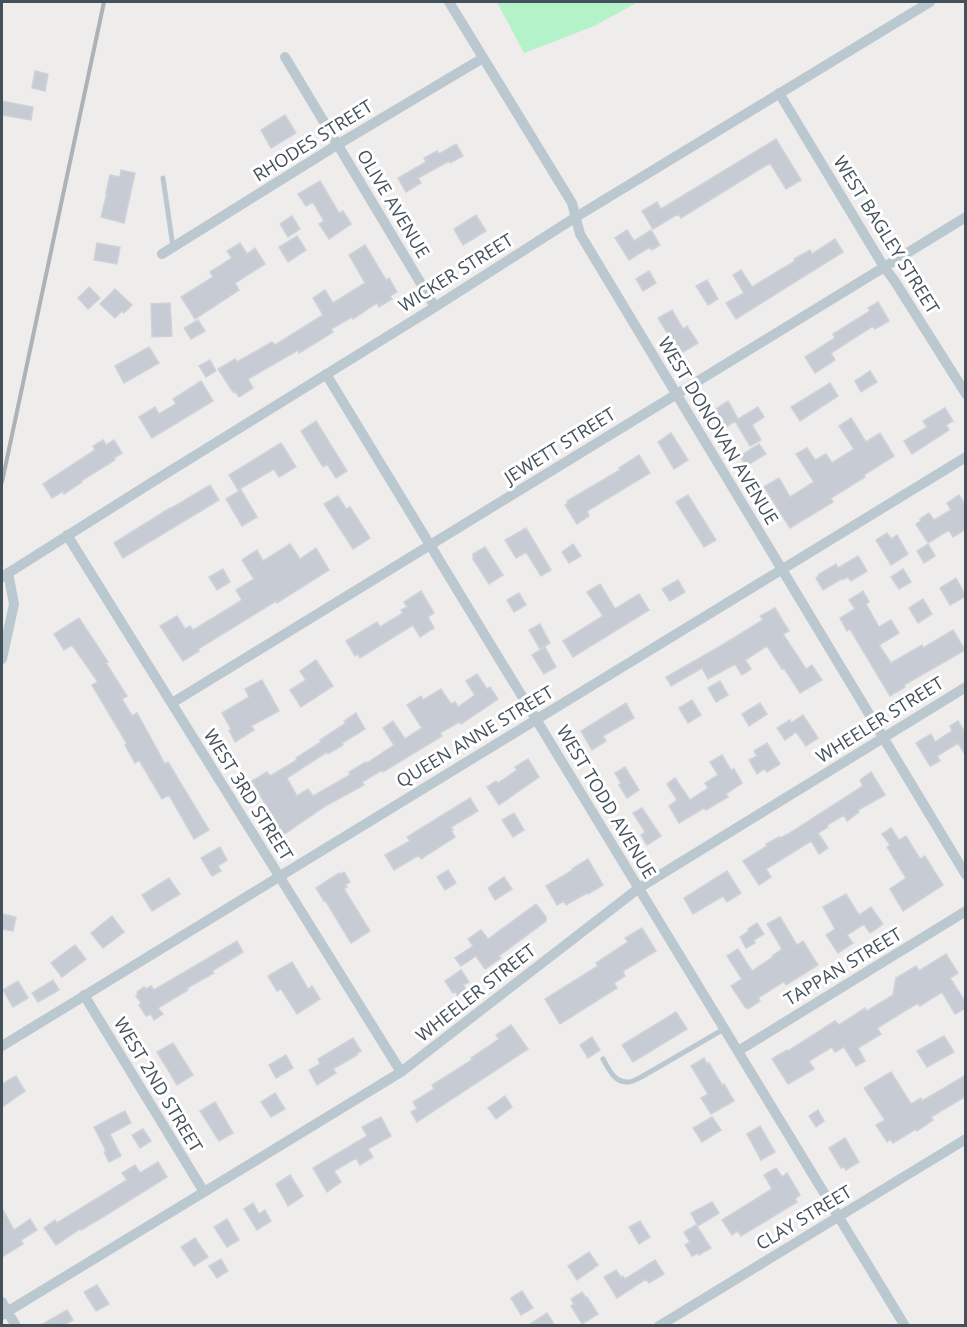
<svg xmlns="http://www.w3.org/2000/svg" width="967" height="1327" font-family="'Open Sans',sans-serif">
	<rect width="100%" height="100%" fill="#efecec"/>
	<path fill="#b4f2c9" d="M497 2H638L594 26 524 53Z"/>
	<path fill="#c7cbd3" stroke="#cfd2d9" stroke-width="1.5" d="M35 71 48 74 45 91 32 88Z
		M2 101 33 107 31 120 2 115Z
		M285 115 296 133 271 148 261 130Z
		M776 139 801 180 786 189 770 163 681 218 678 214 653 229 642 211 657 202 661 209Z
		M456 144 463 156 450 163 449 161 418 178 421 183 406 192 398 178 426 162 424 158 437 151 439 154Z
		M121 170 135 173 124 223 101 217 107 193H106L110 175 120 177Z
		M320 181 339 213 343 211 351 224 329 239 319 224 324 221 313 202 306 206 298 194Z
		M476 215 486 231 463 245 454 229Z
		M292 216 300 229 288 237 280 224Z
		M627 230 634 241 651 230 660 245 652 250 650 247 629 260 615 238Z
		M297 236 306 250 288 262 279 247Z
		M835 239 843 252 736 319 726 303 744 293 733 275 741 270 752 287 795 261 794 259 810 250 812 254Z
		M97 243 120 247 117 264 94 260Z
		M240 243 247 254 255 248 265 264 235 283 239 290 195 319 181 297 213 277 210 272 232 258 227 251Z
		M365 245 386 280 389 278 397 292 390 296 392 299 379 307 377 303 353 319 352 317 331 329 333 332 299 353 298 350 248 379 253 388 239 397 235 391 233 392 218 369 235 359 237 362 272 342 275 345 323 315 313 298 325 290 333 303 365 283 349 255Z
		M649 271 656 283 643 291 636 279Z
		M707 280 718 299 708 305 696 286Z
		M89 287 100 298 88 309 78 298Z
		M115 289 132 305 124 313 122 311 115 318 100 304Z
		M878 302 889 321 875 329 873 326 831 353 835 360 815 373 805 357 835 338 833 334 870 311 868 308Z
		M170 303 172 336 152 337 151 304Z
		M672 310 683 329 687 326 698 343 680 354 658 318Z
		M198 320 205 331 191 339 184 328Z
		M149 347 159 363 124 383 115 366Z
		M210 360 216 371 206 377 199 366Z
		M870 371 877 382 861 392 855 381Z
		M201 381 213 401 152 438 139 417 155 407 159 414 176 404 173 399Z
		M830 383 838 396 800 421 791 407Z
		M728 401 738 419 758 407 764 417 752 425 761 440 750 446 735 421 725 428 714 410Z
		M945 408 953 421 946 425 949 430 912 454 904 441 927 427 923 421Z
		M851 418 866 442 880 433 894 456 864 475 865 477 831 498 833 502 790 528 764 487 779 478 790 497 814 482 796 454 807 448 815 460 826 454 832 463 854 449 839 426Z
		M316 421 347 471 336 478 327 464 323 467 301 431Z
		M671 433 688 460 674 469 658 442Z
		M103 440 106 445 114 440 122 453 114 458 115 460 81 481 82 482 64 494 63 491 52 498 43 484 95 450 93 446Z
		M281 443 296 467 279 477 274 469 238 490 229 475Z
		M759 444 766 454 746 466 740 456Z
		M639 455 650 473 587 511 589 516 577 524 565 505 568 503 567 501 620 470 619 468Z
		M210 485 219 500 123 558 114 543 170 508V509Z
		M241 490 257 517 242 526 226 499Z
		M688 495 716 540 704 547 676 502Z
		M959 495 966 506V529L953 537 949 530 928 543 916 524 921 521 920 519 929 513 934 520 951 510 947 503Z
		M338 496 346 509 350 507 370 538 353 549 324 504Z
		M526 528 551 570 541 576 526 552 516 558 505 540Z
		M887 533 891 539 897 535 908 554 891 565 876 540Z
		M290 544 300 559 316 548 329 570 277 603 276 601 198 649 199 651 183 661 160 626 177 616 185 629 190 626 193 630 231 607 242 600 236 590 254 579 242 560 257 550 263 561Z
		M573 544 581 556 569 563 562 552Z
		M928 544 935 556 924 563 917 551Z
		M485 547 503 575 489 584 473 559V554Z
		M858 556 867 571 851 581 848 577 844 579 843 578 823 590 816 578 819 576 818 575 836 564 838 568Z
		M223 569 230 582 217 590 209 577Z
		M903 569 911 582 899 589 891 577Z
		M956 578 966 596 950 605 940 588Z
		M678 580 685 592 670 601 662 589Z
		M600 584 615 609 639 594 649 610 573 657 563 641 603 616 587 592Z
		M421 591 434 613 428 617 434 628 420 637 413 625 360 658 358 654 355 656 346 641 377 622 380 627 403 613 401 610 407 607 404 602Z
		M863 591 869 602 866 604 879 627 891 620 899 633 879 645 891 663 922 645 923 648 953 630 965 650 904 685 905 687 890 696 850 629 847 631 840 618 855 609 849 600Z
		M519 593 526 605 514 612 507 600Z
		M923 599 932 614 918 623 909 608Z
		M775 608 789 631 783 634 806 669 812 665 822 680 800 693 784 668 782 669 767 646 745 660 751 669 742 675 735 664 708 679 702 668 671 686 666 677 719 647 763 620 760 616Z
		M79 618 108 662 106 663 127 696 122 699 132 716 137 713 165 764 168 762 209 830 194 839 169 795 162 799 139 760 135 763 125 745 127 744 92 685 98 682 72 645 64 650 54 634Z
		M540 624 550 643 540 649 529 630Z
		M545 647 556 667 544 674 532 655Z
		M316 660 333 686 301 707 290 690 306 680 300 671Z
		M477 674 487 689 490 687 498 699 461 724 459 722 440 733 442 736 383 772 382 770 362 782 364 785 327 805 283 835 252 781 267 772 270 776 297 760 296 758 321 742 320 740 346 723 344 721 356 713 365 729 342 743 343 745 328 754 327 752 287 778 297 796 308 789 313 796 350 775 349 772 366 762 367 763 394 745 383 728 393 721 405 739 422 728 407 705 421 696 423 700 441 689 451 704 455 702 458 707 475 695 466 681Z
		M262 680 279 711 251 726 254 730 235 742 229 730 231 729 222 713 249 697 245 689Z
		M720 681 728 695 716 702 708 688Z
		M692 700 701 715 688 723 679 708Z
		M626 703 634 718 603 736 606 741 592 750 581 731Z
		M760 703 767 714 749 726 742 714Z
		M803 715 818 738 806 746 796 732 785 740 777 728 790 720 791 723Z
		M958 721 966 734V756L958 743 937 756 940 761 930 766 916 743 931 734 935 742 952 731 950 726Z
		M767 743 780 764 767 772 764 769 757 774 749 760 757 756 754 751Z
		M722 755 731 770 734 769 742 783 726 794 728 797 706 810 704 808 679 823 669 806 677 800 667 784 675 778 690 800 708 788 705 783 718 775 710 762Z
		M528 759 539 777 499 805 487 787 496 781 498 783 517 770 515 767Z
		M625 767 639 790 627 798 619 785 621 783 615 773Z
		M871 772 885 795 858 810 859 812 847 821 844 815 827 825 828 827 818 833 828 848 819 854 811 841 766 869 771 877 759 885 743 861 767 846 766 844 779 837 780 838 790 833 863 786 860 780Z
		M470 798 478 811 451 827 453 830 451 831 455 837 421 859 419 855 394 870 385 855 410 841 407 837Z
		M642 808 661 836 647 845 641 835 645 832 633 813Z
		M514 813 524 830 513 837 502 820Z
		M891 828 899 840 906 836 920 859 925 856 943 885 903 911 890 889 906 878 887 847 890 845 882 834Z
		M220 847 227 860 218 866 221 871 212 876 201 858Z
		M588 859 603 885 588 894 587 893 566 905 564 901 557 905 546 886 573 870 572 869Z
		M448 870 456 883 445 890 437 877Z
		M727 871 741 893 727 902 723 896 693 914 684 898Z
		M344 872 350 882 345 885 347 887 344 889 370 931 351 943 325 900 324 901 316 888 339 873 340 874Z
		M504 877 512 889 495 900 488 888Z
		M169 878 180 894 152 911 142 895Z
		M846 894 859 915 871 907 883 924 870 933 864 924 847 935 853 943 838 953 826 935 835 929 823 907Z
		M536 904 546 917V921L499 956 501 958 485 969 476 956 461 966 455 958 473 946 468 939 481 930 488 939Z
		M2 914 16 917 13 931 2 929Z
		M112 916 124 932 103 948 91 933Z
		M780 917 797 945 803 941 818 965 786 985 784 982H783L758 998 760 1001 748 1009 746 1006 745 1007 731 986 742 979 727 956 738 949 752 971 773 957 772 956 782 949 767 924Z
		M757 923 764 934 754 940 755 943 746 948 740 937 749 931 748 929Z
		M642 928 656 951 623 971 624 972 623 973 625 976 614 983 617 988 560 1024 545 999 598 966 596 963 628 942 625 938Z
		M237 941 243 952 212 971 214 973 187 988 188 990 158 1008 163 1014 154 1020 151 1014 146 1016 139 1005 141 1003 136 996 138 994 137 992 144 987 146 989 151 986 154 990Z
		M75 945 86 959 62 977 51 963Z
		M946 954 958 973 950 978 966 1003V1008L955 1014 942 992 920 1006 918 1003 877 1028 881 1034 858 1048 865 1061 856 1066 844 1047 835 1052 832 1047 809 1061 814 1069 788 1084 772 1059 787 1050 788 1051 835 1021 839 1025 865 1008 867 1011 893 995 896 978 916 966 919 971Z
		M292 962 308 989 312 986 320 999 297 1014 281 989 277 991 268 976Z
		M461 970 469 982 463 985 466 989 457 995 455 991 453 993 445 981Z
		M53 980 59 990 38 1002 32 993Z
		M18 981 28 998 13 1007 3 990Z
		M676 1012 687 1029 633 1062 622 1045Z
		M511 1025 528 1049 417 1122 411 1112 417 1109 413 1102 434 1089 432 1085 472 1060 471 1058 499 1039 496 1035Z
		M944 1036 954 1052 927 1067 917 1051Z
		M592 1037 600 1050 588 1058 580 1045Z
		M353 1038 361 1051 356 1054 357 1055 333 1069 336 1073 317 1085 309 1070 320 1064 318 1059Z
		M173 1043 193 1075 177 1085 157 1052Z
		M286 1055 293 1068 276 1078 269 1065Z
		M704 1058 707 1064 709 1063 722 1085 724 1084 734 1101 711 1114 701 1098 708 1094 691 1066Z
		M891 1072 911 1104 921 1098 922 1101 966 1075V1096L931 1117 933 1120 917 1131 916 1129 893 1143 890 1139 887 1142 876 1125 885 1120 864 1088Z
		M16 1076 25 1091 2 1107V1084Z
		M275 1093 285 1109 271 1117 261 1102Z
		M505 1096 512 1107 496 1119 488 1108Z
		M215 1102 233 1133 219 1141 200 1111Z
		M818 1110 824 1121 816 1127 809 1116Z
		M125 1111 131 1123 110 1134 121 1156 109 1162 104 1152 106 1151 94 1127Z
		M381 1117 391 1136 368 1149 373 1157 360 1165 356 1158 334 1171 341 1182 327 1192 313 1168 367 1136 362 1127Z
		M712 1117 721 1130 702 1142 693 1128Z
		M760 1126 775 1152 761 1160 747 1134Z
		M143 1129 151 1141 140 1148 132 1135Z
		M845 1138 859 1162 846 1170 844 1167 841 1168 829 1148Z
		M158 1162 167 1177 98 1220 81 1230 80 1229 56 1245 44 1228 55 1220 57 1223 127 1180 122 1173 135 1165 140 1173Z
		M776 1168 782 1177 787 1173 800 1195 795 1199 797 1202 741 1236 738 1231 732 1235 722 1220 772 1189 764 1175Z
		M290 1175 303 1196 288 1206 276 1184Z
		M712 1202 719 1213 698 1226 691 1213Z
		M253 1203 259 1214 265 1210 271 1221 257 1230 244 1209Z
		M2 1208 14 1230 30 1219 37 1230 21 1240 23 1244 2 1257Z
		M227 1219 239 1240 227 1247 214 1227Z
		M640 1221 650 1237 639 1244 629 1227Z
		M696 1225 711 1248 699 1255 698 1253 692 1256 685 1245 690 1242 684 1232Z
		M195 1238 208 1257 194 1266 181 1247Z
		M589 1252 598 1265 577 1280 568 1266Z
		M221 1259 228 1271 217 1278 209 1266Z
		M655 1260 664 1274 649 1283 646 1279 617 1298 604 1277 616 1270 621 1277 623 1276 625 1279Z
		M97 1285 109 1304 96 1311 84 1292Z
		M522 1291 533 1308 521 1315 511 1298Z
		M582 1292 586 1298 587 1297 598 1314 582 1324 571 1306 574 1304 571 1299Z
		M67 1310 73 1320 63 1326H39Z
		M547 1313 555 1326H527Z"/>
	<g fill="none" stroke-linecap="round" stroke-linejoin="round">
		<path stroke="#bbc8d0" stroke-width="5" d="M163 178 173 247
			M603 1059C609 1069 614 1083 629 1082 633 1082 639 1078 643 1076L724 1029"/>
		<path stroke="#bbc8d0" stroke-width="10" d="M449 2 572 203 580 234 966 875
			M285 57 435 307
			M779 93 884 267 894 280 966 394
			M162 254 337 145 483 58
			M326 374 905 1326
			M67 535 401 1072
			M2 577 154 481 435 307 576 217 930 2
			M2 659 14 604 8 573
			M172 703 966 217
			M84 995 204 1192
			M2 1046 966 457
			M738 1051 966 911
			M2 1302 16 1326
			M2 1315 401 1072 639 888 966 687
			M659 1326 966 1139"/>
		<path stroke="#adb2b7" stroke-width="4" d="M2 482 104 2"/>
	</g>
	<g text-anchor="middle" stroke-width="6" stroke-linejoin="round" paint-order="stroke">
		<g font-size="18" fill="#43515b" stroke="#fff">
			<text transform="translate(313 141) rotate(-32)" y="6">RHODES STREET</text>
			<text transform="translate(393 204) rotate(59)" y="6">OLIVE AVENUE</text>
			<text transform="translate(886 235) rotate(58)" y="6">WEST BAGLEY STREET</text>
			<text transform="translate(456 273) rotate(-32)" y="6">WICKER STREET</text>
			<text transform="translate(718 431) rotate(59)" y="6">WEST DONOVAN AVENUE</text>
			<text transform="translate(560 446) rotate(-32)" y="6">JEWETT STREET</text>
			<text transform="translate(880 720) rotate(-32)" y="6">WHEELER STREET</text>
			<text transform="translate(475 737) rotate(-31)" y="6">QUEEN ANNE STREET</text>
			<text transform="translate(248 795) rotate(58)" y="6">WEST 3RD STREET</text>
			<text transform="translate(606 802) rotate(59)" y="6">WEST TODD AVENUE</text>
			<text transform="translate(843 967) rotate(-31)" y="6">TAPPAN STREET</text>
			<text transform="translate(476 993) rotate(-38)" y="6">WHEELER STREET</text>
			<text transform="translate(158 1085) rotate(59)" y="6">WEST 2ND STREET</text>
			<text transform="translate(804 1218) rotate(-31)" y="6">CLAY STREET</text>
		</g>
	</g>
	<rect width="967" height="1327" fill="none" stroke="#43515b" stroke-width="6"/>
</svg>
